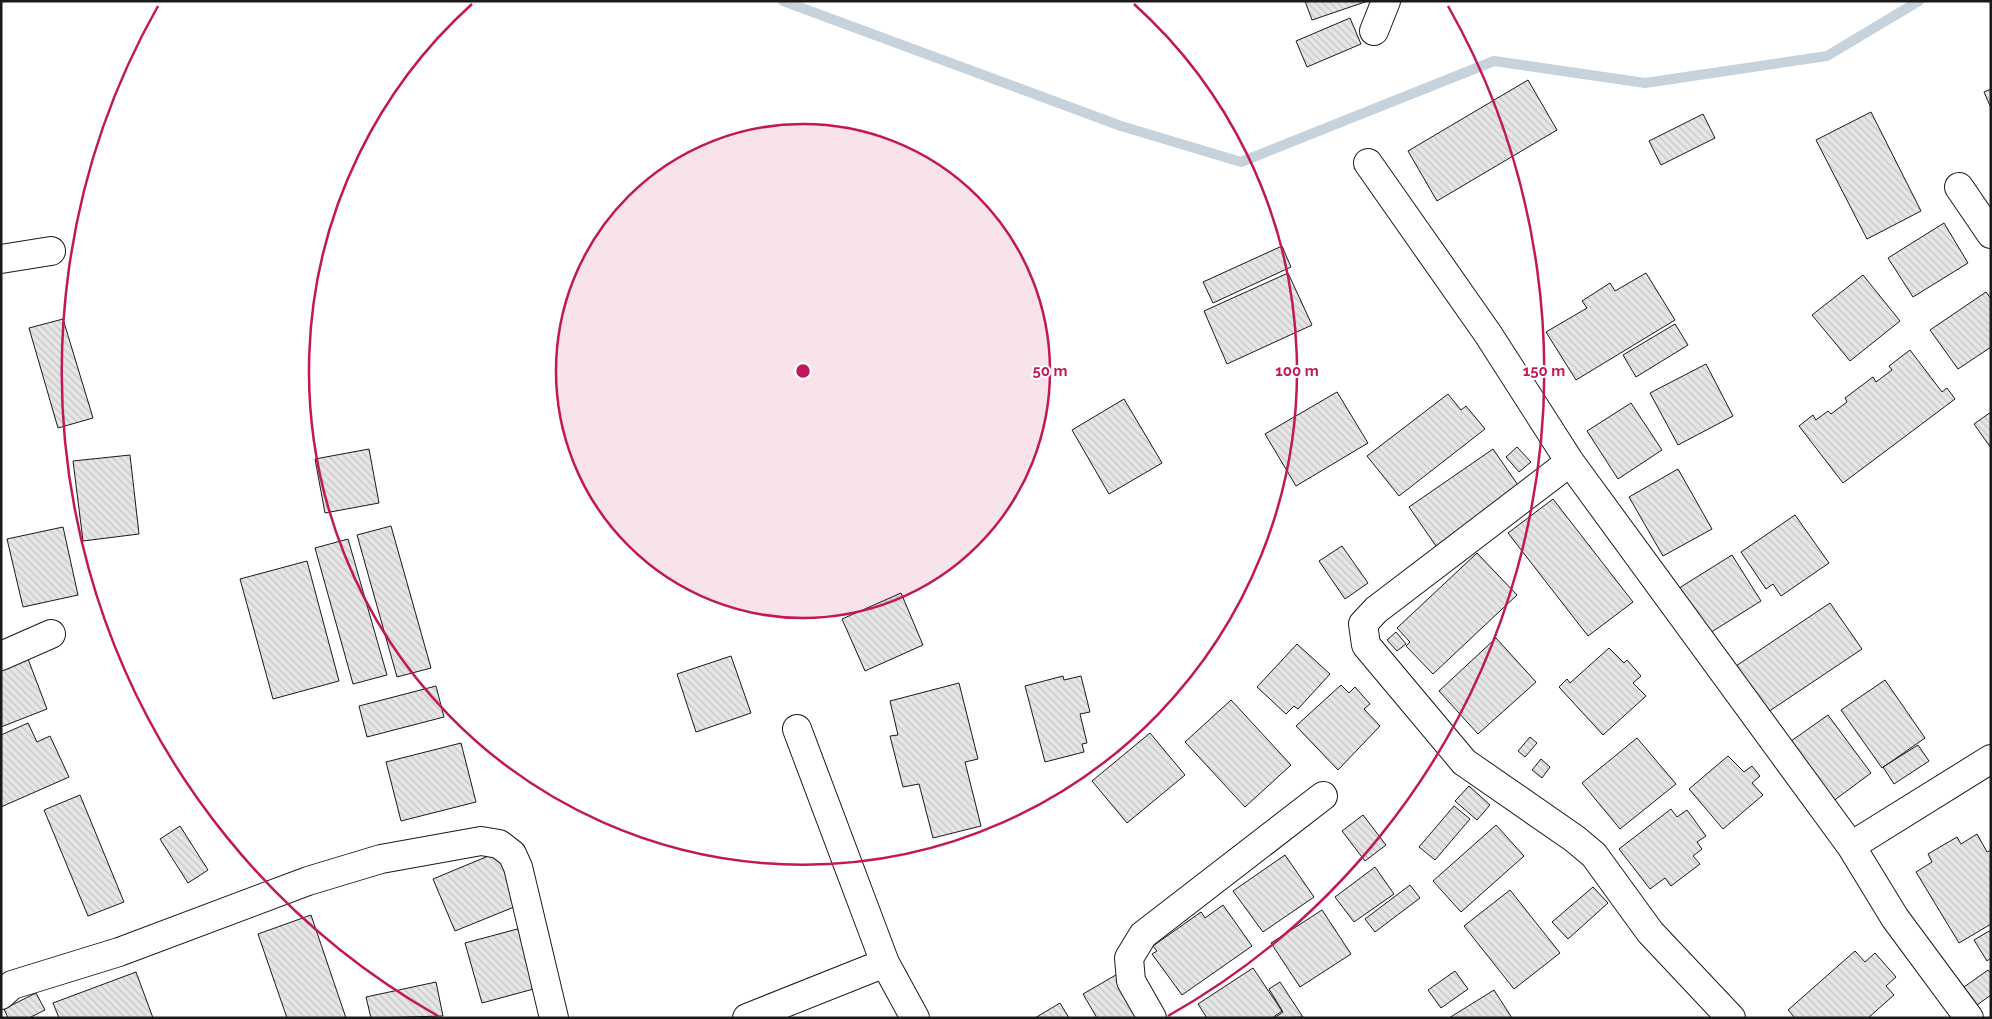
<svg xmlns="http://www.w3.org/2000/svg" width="1992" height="1019" font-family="Raleway,sans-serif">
	<defs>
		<pattern id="building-back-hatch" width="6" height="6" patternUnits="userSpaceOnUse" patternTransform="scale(1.25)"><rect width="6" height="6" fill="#e6e6e6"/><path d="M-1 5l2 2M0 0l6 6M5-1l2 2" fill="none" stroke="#c5c5c5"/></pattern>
	</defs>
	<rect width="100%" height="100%" fill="#fff"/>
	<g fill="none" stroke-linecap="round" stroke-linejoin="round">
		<path stroke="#c6d2dc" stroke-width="10" d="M783 1 1121 126 1241 162 1494 61 1645 83 1827 56 1919 1"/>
	</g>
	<path fill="url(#building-back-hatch)" stroke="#1a1a1a" d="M1305 1H1368L1312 20Z
		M1350 18 1361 44 1307 67 1296 41Z
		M1528 80 1557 130 1437 201 1408 151Z
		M1991 89V108L1984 92Z
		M1871 112 1921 211 1867 239 1816 140Z
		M1703 114 1715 138 1661 165 1649 141Z
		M1944 223 1968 263 1913 297 1888 258Z
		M1282 246 1291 267 1213 303 1203 282Z
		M1288 273 1312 325 1227 364 1204 311Z
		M1646 273 1675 320 1576 380 1546 332 1587 308 1582 301 1610 283 1615 291Z
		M1863 275 1900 321 1850 361 1812 315Z
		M1986 292 1991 299V347L1958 369 1930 330Z
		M63 319 93 418 58 428 29 328Z
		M1675 324 1688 345 1636 377 1623 355Z
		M1910 350 1942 392 1947 388 1955 399 1843 483 1799 426 1813 415 1816 420 1828 411 1831 414 1847 402 1845 398 1873 377 1876 382 1892 370 1889 366Z
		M1706 364 1733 416 1678 445 1650 393Z
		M1337 392 1368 443 1296 486 1265 434Z
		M1448 394 1461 410 1466 406 1485 429 1399 496 1367 456Z
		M1124 399 1162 463 1109 494 1072 430Z
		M1631 403 1662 450 1618 479 1587 431Z
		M1991 412V448L1974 424Z
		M1517 447 1531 462 1519 472 1506 457Z
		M369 449 379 503 325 513 315 459Z
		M1493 449 1520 488 1436 546 1409 507Z
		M130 455 139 534 83 541 73 461Z
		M1678 469 1712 529 1663 556 1629 497Z
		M1553 499 1633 602 1588 636 1508 533Z
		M1795 515 1829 563 1781 596 1773 584 1766 589 1741 552Z
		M391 526 431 668 397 677 357 535Z
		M63 527 78 595 23 607 7 539Z
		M348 539 387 675 353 684 315 548Z
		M1342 546 1368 583 1345 599 1319 561Z
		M1477 553 1517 595 1433 674 1406 646 1410 642 1397 628Z
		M1732 555 1761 601 1705 636 1676 590Z
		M307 561 339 681 273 699 240 579Z
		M901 593 923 645 865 671 842 619Z
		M1830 603 1862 649 1765 714 1733 668Z
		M1396 632 1406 644 1397 651 1387 640Z
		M1496 638 1536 682 1478 734 1439 691Z
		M1297 644 1330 674 1298 709 1294 706 1286 714 1257 687Z
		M1609 648 1624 663 1627 660 1641 676 1633 683 1646 696 1603 735 1559 687 1567 679 1570 683Z
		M731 656 751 713 696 732 677 674Z
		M28 659 47 709 1 727V670Z
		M1063 676 1064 680 1081 676 1090 712 1080 714 1087 743 1082 744 1084 752 1045 762 1025 686Z
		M1885 680 1925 738 1882 768 1841 710Z
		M959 683 978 759 965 762 981 826 933 838 919 784 903 787 890 736 898 735 890 701Z
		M1341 685 1349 693 1355 687 1370 704 1364 709 1380 726 1338 770 1296 726Z
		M436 686 444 717 367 737 359 706Z
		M1231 700 1291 765 1245 807 1185 742Z
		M1828 715 1871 773 1828 805 1784 746Z
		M28 723 37 742 50 736 69 777 1 807V735Z
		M1150 733 1185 775 1127 823 1092 781Z
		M1530 737 1537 743 1525 757 1518 751Z
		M1637 738 1676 784 1620 829 1582 783Z
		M461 743 476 802 401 821 386 762Z
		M1918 745 1929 761 1894 784 1883 767Z
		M1728 756 1744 772 1752 766 1760 776 1752 783 1763 795 1723 829 1689 789Z
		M1541 759 1550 767 1542 778 1532 770Z
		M1469 786 1490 805 1477 820 1455 801Z
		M80 795 124 902 88 916 44 810Z
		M1454 806 1470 819 1435 860 1419 847Z
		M1671 809 1677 817 1687 810 1706 836 1697 842 1702 849 1693 856 1700 864 1671 886 1665 878 1650 889 1619 849Z
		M1363 815 1386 845 1365 861 1342 831Z
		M1496 825 1524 856 1461 912 1433 881Z
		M180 826 208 870 188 883 160 839Z
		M1977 834 1987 852 1991 850V924L1959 943 1916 872 1932 862 1928 854 1957 837 1961 844Z
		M498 852 519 905 455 931 433 879Z
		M1285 855 1314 897 1263 932 1233 891Z
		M1375 867 1394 894 1354 922 1335 897Z
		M1410 885 1420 898 1375 932 1365 919Z
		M1593 887 1608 903 1568 939 1552 922Z
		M1510 890 1560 953 1514 989 1464 926Z
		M1223 905 1252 946 1182 995 1152 954 1157 951 1153 946 1201 912 1205 918Z
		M1322 910 1351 954 1300 987 1271 943Z
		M311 915 346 1018H287L258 934Z
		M525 927 541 987 482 1003 465 943Z
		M1991 930V958L1987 961 1974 940Z
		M1855 951 1865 962 1875 953 1896 977 1886 986 1894 995 1868 1018H1795L1788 1010Z
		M1253 968 1282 1011 1272 1018H1207L1198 1004Z
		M1988 970 1991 974V995L1977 1005 1964 987Z
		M1455 971 1468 989 1441 1008 1428 990Z
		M136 972 153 1018H59L53 1003Z
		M1121 972 1148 1018H1097L1083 994Z
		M436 982 443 1016 371 1018 366 997Z
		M1280 982 1299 1011 1303 1017 1274 1018 1283 1012 1269 989Z
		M1494 990 1512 1018H1449Z
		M36 993 45 1010 29 1018H8L4 1009Z
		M1060 1003 1069 1018H1035Z"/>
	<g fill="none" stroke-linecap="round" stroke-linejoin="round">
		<defs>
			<path id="minor" d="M1374 31 1386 1
				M1368 163 1488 334 1570 462 1851 846 1895 918 1969 1018
				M1959 187 1991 234
				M1 259 51 251
				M1570 462 1376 610 1363 624 1366 645 1464 762 1575 839 1594 855 1650 932 1731 1018
				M1 656 51 634
				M797 729 885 963 915 1018
				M1851 846 1991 759
				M1 995 12 985 119 952 308 881 381 859 481 841 499 844 512 854 518 867 554 1018
				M747 1018 885 963
				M1152 1018 1131 981 1129 958 1143 935 1323 796"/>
		</defs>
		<use href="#minor" stroke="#1a1a1a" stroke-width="30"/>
		<use href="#minor" stroke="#fff" stroke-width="28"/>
	</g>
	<circle cx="803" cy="371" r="247" fill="#c2185b" fill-opacity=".12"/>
	<g fill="none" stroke="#c2185b" stroke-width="2.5">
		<circle cx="803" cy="371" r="247"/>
		<path d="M1134 4A494 494 0 1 1 472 4"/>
		<path d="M438 1016A741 741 0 0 1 158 6M1448 6A741 741 0 0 1 1168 1016"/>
	</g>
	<circle cx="803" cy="371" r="8" fill="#c2185b" stroke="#fff" stroke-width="2.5"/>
	<g font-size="15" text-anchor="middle" font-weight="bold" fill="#c2185b" stroke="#fff" stroke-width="4" stroke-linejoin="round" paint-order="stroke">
		<text x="1050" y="376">50 m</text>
		<text x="1297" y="376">100 m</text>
		<text x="1544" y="376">150 m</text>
	</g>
	<rect width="1992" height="1019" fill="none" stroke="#1a1a1a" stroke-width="5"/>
</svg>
